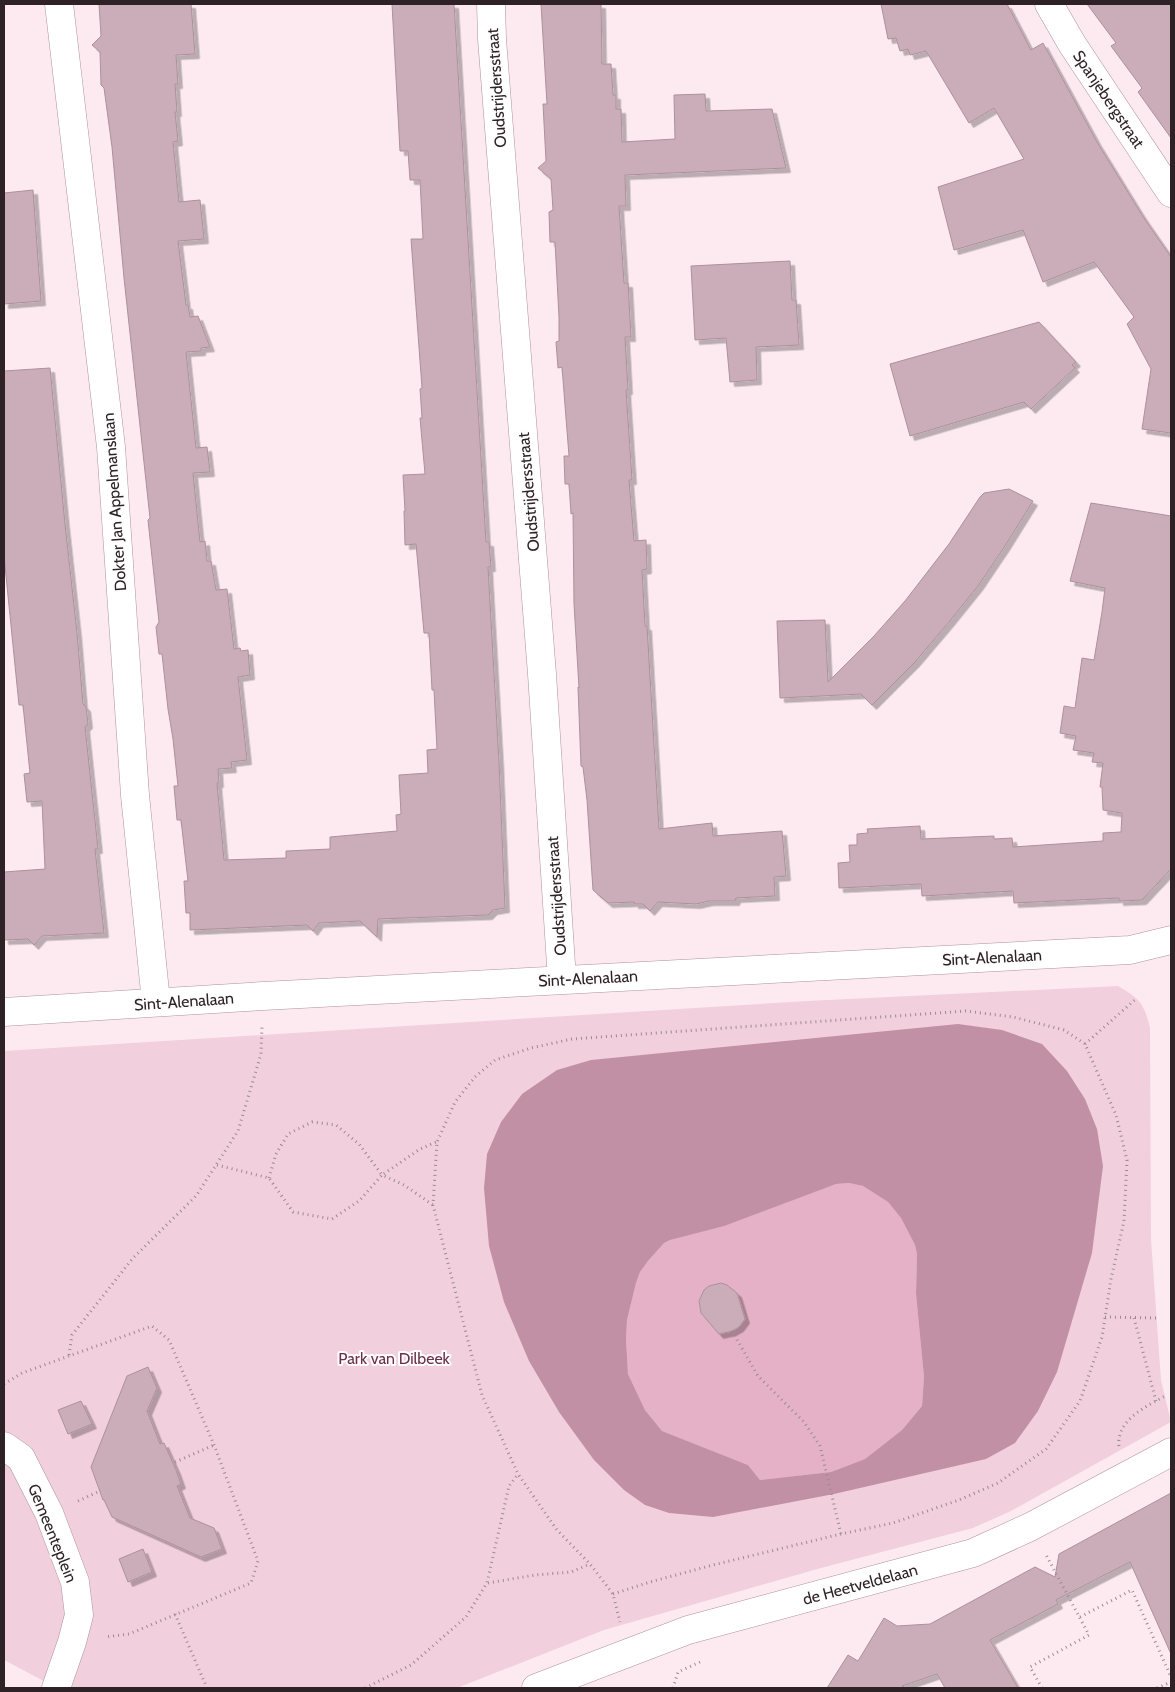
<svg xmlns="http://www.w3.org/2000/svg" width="1175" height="1692" font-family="Cabin,sans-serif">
	<defs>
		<filter id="shadow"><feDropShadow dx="4.5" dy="4.5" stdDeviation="0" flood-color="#0004"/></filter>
	</defs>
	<rect width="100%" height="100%" fill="#fdeaf1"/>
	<path fill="#f2cfdd" d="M1118 986C1140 999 1144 1003 1150 1028L1151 1239 1161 1380 1171 1422 1011 1511 973 1528 821 1568 604 1630 457 1688H57L4 1660V1051L807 1001Z"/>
	<path fill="#e5b1c6" d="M849 1183 863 1186 888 1202 901 1218 915 1245 917 1254 916 1294 924 1377 922 1406 902 1430 865 1459 831 1472 760 1480 748 1465 662 1431 645 1410 628 1374 626 1339 627 1320 636 1283 640 1272 648 1261 664 1243 670 1240 836 1184Z"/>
	<path fill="#c290a4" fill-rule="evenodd" d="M958 1024 1002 1030 1042 1044 1067 1071 1085 1099 1097 1129 1103 1166 1092 1253 1057 1372 1038 1411 1015 1443 986 1459 834 1494 713 1517 669 1513 645 1505 624 1490 594 1460 559 1412 529 1361 504 1302 489 1246 484 1188 487 1154 501 1122 522 1094 557 1070 591 1060ZM849 1183 863 1186 888 1202 901 1218 915 1245 917 1254 916 1294 924 1377 922 1406 902 1430 865 1459 831 1472 760 1480 748 1465 662 1431 645 1410 628 1374 626 1339 627 1320 636 1283 640 1272 648 1261 664 1243 670 1240 724 1226 836 1184Z"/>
	<path fill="#cbadb9" stroke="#ad909b" filter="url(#shadow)" d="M99 4H191L195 54 176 55 178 84H175L177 112H175L178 141 173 142 179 202 200 200 204 239 178 241 186 305H188L190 317 198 316 210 347 201 348V351L186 352 196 448 207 447 210 472 193 473 200 542 205 541 207 561H211L216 590 227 589 234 649 240 648 241 651 248 650 250 675 238 677 247 760 231 762 232 768 218 769 219 783H217L224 860 286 858V851L330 849V837L397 831 396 815 401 814 399 775 428 773 427 750 437 749 434 690H432L429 633H424L416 544 405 545 404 511H405L403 475 425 474 420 418H422L420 389 422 388 411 239H423L420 180H410L408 151H400L392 4H454L486 542H489L491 567H488L499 762 505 908 493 910 488 915 378 919 377 937 360 921 319 923 313 931 307 925 190 930V913H186L184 881H188L181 820H177L174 786H178L173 739 168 709 162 654H159L156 627 159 622 148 520 150 518 124 278 112 147 104 88 101 85 100 52 92 45 101 36Z
		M541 4H601L602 64H611L613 95H616V109H621L622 142 675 139 674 95 705 94 706 111 772 109 786 168 625 175 626 206H619L624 283H628L631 337H625L628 390H626L632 480H629L634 541 646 540 647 569 642 570 645 626H647L659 829 712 823 713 836 782 831 786 876 774 877 775 896 736 898 735 901H709L696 904 658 902 650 911 643 904H634V902L608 903 593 890 587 800 583 767 581 766 578 687 579 688 574 604 573 513 571 514 569 484H565L564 456H569L562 367 558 368 556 342 559 341V317L555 242H550L549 212 553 210 551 179 538 168 546 161 543 104H547Z
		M881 4H1007L1031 50 1043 43 1097 142 1142 215 1171 257V433L1142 429 1151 369 1127 324 1134 317 1094 262 1043 282 1023 230 954 250 938 187 1024 159 994 108 969 123 926 51 910 55 908 49 900 51 896 38 888 39Z
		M1087 4H1171V138L1138 92 1142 88 1111 46 1116 43Z
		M33 190 41 301 4 304V193Z
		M790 261 792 300H796L799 345 756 347 757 380 730 382 726 338 695 340 691 266Z
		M1039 322 1076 362 1072 365 1075 368 1031 409 1024 402 910 436 890 364Z
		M50 368 65 524 77 633 83 704 86 707 88 724 85 727 98 849H95L104 933 42 936 34 945 28 939 4 940V872L45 869 42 801 27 802 24 774 30 773 23 705H19L4 556V371Z
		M1009 489 1033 501 1005 546 978 586 949 622 915 662 872 705 861 694 780 698 777 621 825 620 828 682 874 636 905 601 949 544 980 497 984 493Z
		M1091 503 1171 516V869L1142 900 1119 901V898L1014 903 1013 891 922 896 921 884 839 888 838 863 850 862 849 845H857V834L868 833 867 829 920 826 921 839 994 836V839L1012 838 1013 847 1103 841V833L1121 832 1122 813 1103 810 1102 787H1100L1103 763 1092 762 1094 753 1073 750 1076 736 1060 733 1064 706 1075 708 1082 658 1094 660 1102 612 1105 588 1070 581Z
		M721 1283 727 1285 737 1293 745 1319 739 1327 732 1331 719 1334 701 1313 699 1301 704 1290 709 1286Z
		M148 1367 157 1388 147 1411 160 1444 164 1443 176 1470 181 1484 177 1486 190 1518 214 1528 222 1549 201 1557 112 1517 104 1500H103L91 1467 127 1376Z
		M81 1401 92 1424 68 1434 58 1410Z
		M1171 1493V1654L1130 1562 1056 1600 1058 1604 990 1640 1018 1688H945L937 1674 902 1686 906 1688H827L848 1655 858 1661 884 1618 897 1626 930 1624 1035 1567 1055 1577 1059 1554Z
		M143 1549 152 1572 128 1582 119 1559Z"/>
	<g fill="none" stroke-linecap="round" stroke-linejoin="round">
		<defs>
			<path id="minor" d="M59 4 111 447 135 795 156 1002
				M491 4 492 39 542 674 562 980
				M4 1012 263 996 1130 950 1171 940
				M4 1446 21 1458 49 1513 75 1582 79 1615 72 1642 56 1688
				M536 1688 688 1630 973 1553 1030 1527 1171 1452"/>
			<path id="tertiary" d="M1049 4 1072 44 1171 193"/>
		</defs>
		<use href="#minor" stroke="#af929d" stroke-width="29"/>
		<use href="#tertiary" stroke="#af929d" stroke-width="29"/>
		<path stroke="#9a8b91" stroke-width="3" stroke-dasharray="1 4" stroke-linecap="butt" d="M1085 1044 1137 998
			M217 1165 269 1178 293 1212 332 1219 359 1201 382 1175 404 1185 433 1205
			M269 1178 276 1154 288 1134 312 1122 336 1125 359 1144 382 1175 420 1149 436 1142
			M1105 1317 1157 1318
			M1134 1318 1156 1401
			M732 1331 758 1376 804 1422 820 1446 841 1534
			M69 1355 72 1335 133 1258 196 1196 238 1131 261 1054 262 1026
			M4 1384 22 1373 152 1326 169 1340 214 1445 258 1561 251 1583 129 1634 105 1637
			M1119 1446C1116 1420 1147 1406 1165 1396
			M175 1462 214 1445
			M78 1501 100 1491
			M488 1583 535 1575 571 1572 590 1564
			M613 1594 650 1582 713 1565 841 1534 893 1523 959 1500 998 1483 1046 1449 1080 1401 1102 1337 1111 1279 1124 1221 1127 1160 1116 1115 1085 1044 1064 1030 1013 1017 966 1011 572 1039 531 1048 495 1060 475 1077 455 1102 437 1142 433 1205 482 1395 518 1474 557 1530 590 1564 613 1594 620 1622
			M175 1614 207 1688
			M1080 1617 1132 1590 1171 1677
			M365 1688 411 1665 466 1617 487 1583 509 1486 518 1474
			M673 1688 678 1672 700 1662
			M1042 1688 1030 1667 1089 1635 1045 1553
			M1157 1688 1171 1682"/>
		<use href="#minor" stroke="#fff" stroke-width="28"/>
		<use href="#tertiary" stroke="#fff" stroke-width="28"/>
	</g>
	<g text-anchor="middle" stroke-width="4" stroke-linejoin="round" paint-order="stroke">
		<g font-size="16" fill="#2e2227" stroke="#fdfdfd">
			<text transform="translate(496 88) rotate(-94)" y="6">Oudstrijdersstraat</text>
			<text transform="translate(1109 99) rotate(56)" y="6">Spanjebergstraat</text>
			<text transform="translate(528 492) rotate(-95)" y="6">Oudstrijdersstraat</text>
			<text transform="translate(114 502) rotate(-94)" y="6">Dokter Jan Appelmanslaan</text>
			<text transform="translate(556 896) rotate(-94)" y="6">Oudstrijdersstraat</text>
			<text transform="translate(992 957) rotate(-3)" y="6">Sint-Alenalaan</text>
			<text transform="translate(588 978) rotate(-3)" y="6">Sint-Alenalaan</text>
			<text transform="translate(184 1001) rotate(-4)" y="6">Sint-Alenalaan</text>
			<text transform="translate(53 1533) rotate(68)" y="6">Gemeenteplein</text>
			<text transform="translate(860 1584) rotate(-15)" y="6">de Heetveldelaan</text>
		</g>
		<g font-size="16" fill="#6c2e4c" stroke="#fdfdfd">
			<text x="394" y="1364">Park van Dilbeek</text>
		</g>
	</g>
	<rect width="1175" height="1692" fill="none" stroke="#2e2227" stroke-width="10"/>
</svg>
